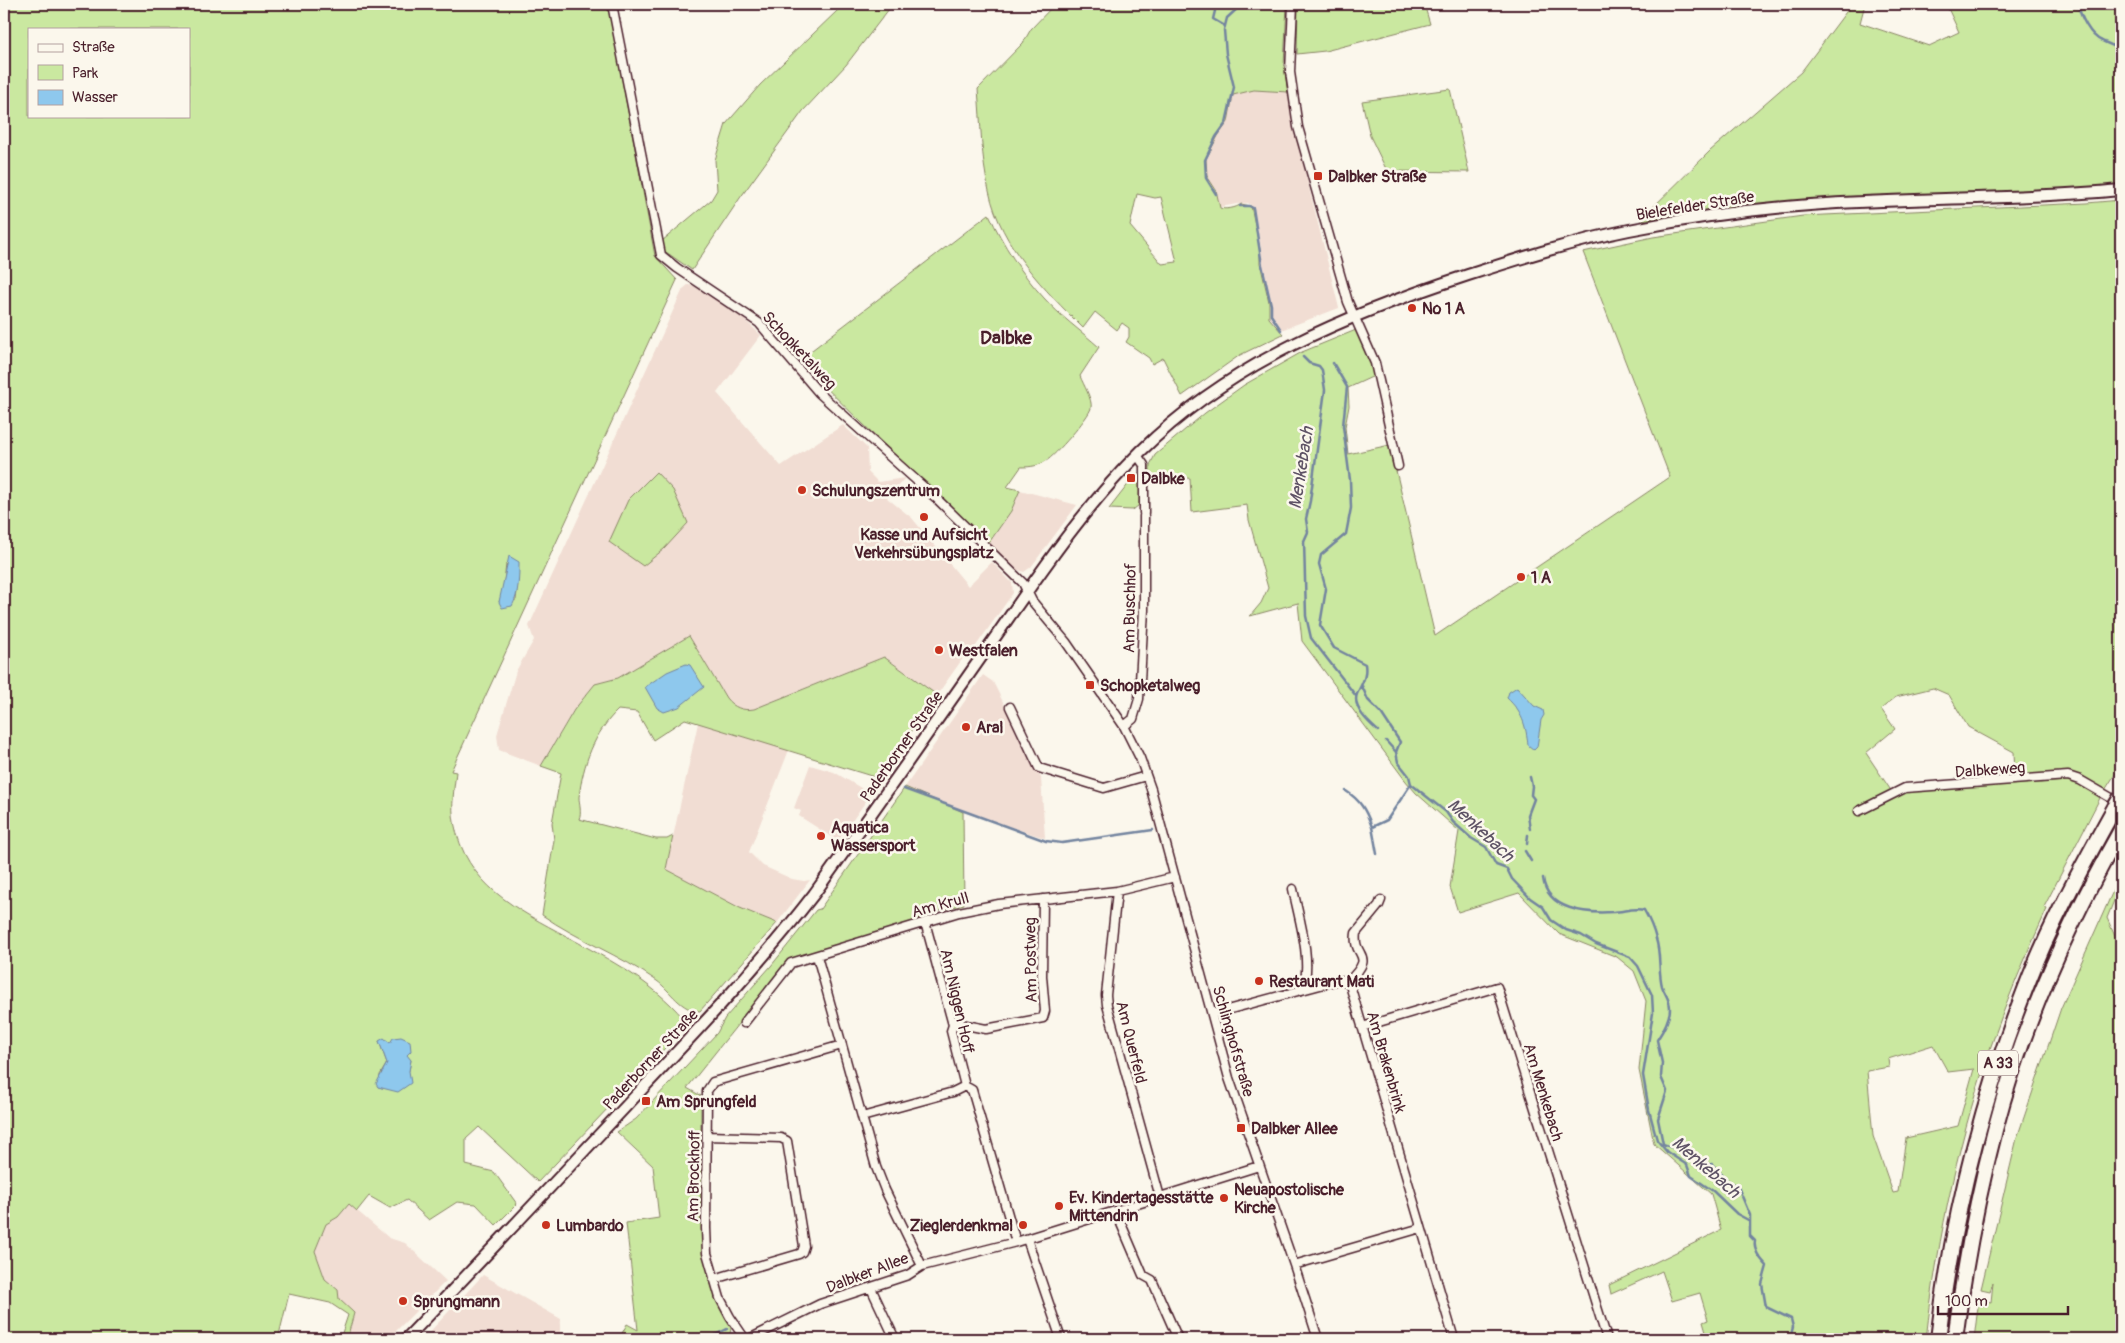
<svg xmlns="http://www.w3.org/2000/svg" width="2125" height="1343" font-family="Pangolin,sans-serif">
	<rect width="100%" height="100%" fill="#fbf7ec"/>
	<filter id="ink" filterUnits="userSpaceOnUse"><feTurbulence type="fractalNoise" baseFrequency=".02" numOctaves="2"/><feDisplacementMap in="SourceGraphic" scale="10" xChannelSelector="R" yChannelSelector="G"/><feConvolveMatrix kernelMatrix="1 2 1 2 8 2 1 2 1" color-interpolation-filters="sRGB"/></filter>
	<g filter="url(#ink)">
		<path fill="#f1ddd3" d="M1254 90 1288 92 1298 143 1339 308 1281 330 1270 318V302L1261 263V249L1252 206 1248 203 1237 204 1220 207 1216 190 1207 176 1206 159 1218 136 1228 122 1233 95Z
			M688 285 695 286 736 312 761 335 717 393 781 466 843 425 867 448 868 472 878 482 905 478 887 498 912 518 968 586 992 562 1012 583 1013 593 971 653 968 651 937 695 884 657 754 709H740L734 706 726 698 689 636 618 678 595 684 574 710 541 766 499 750 497 735 516 671 534 640 529 626 683 289Z
			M1020 490 1077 505 1031 567 1024 572 1015 569 988 544 1011 511Z
			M983 675 993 682 1041 778 1045 838 963 812 905 787Z
			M698 723 789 750 749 852 763 866 792 879 804 881 810 880 777 923 740 908 666 869Z
			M810 765 834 772 871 794 838 841 799 816 801 811 794 808Z
			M349 1204 389 1238 405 1243 446 1281 388 1339H347L354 1313 338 1299V1290L325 1279 315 1251 326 1224 338 1217Z
			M483 1275 561 1319 560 1339H423Z"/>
		<path fill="#cae8a0" stroke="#8a8466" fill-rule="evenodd" d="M4 4H608L655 256 677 280 451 771 456 772C454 789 451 806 454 822 466 885 516 909 568 937 608 959 653 982 683 1018V1029L538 1182 479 1127 466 1139V1165L494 1172 517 1204 496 1225 476 1204 457 1202 429 1220 407 1200 390 1208 369 1196 357 1211 349 1204 338 1217 326 1224 315 1251 325 1279 338 1290 339 1299 354 1313 347 1339H340L348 1315 330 1303 289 1294 278 1339H4ZM29 29H189V116H29ZM506 564 517 591 516 600 499 602 503 591ZM379 1041 390 1043 411 1060 409 1071 383 1088 378 1087 380 1075 387 1063Z
			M841 4H879L889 9 846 65 803 111 740 198 692 270 663 250 662 241 711 200 717 190 715 160 726 124 760 85 838 10Z
			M1051 4H1287L1284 65 1288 92 1254 90 1233 95 1228 122 1218 136 1206 159 1207 176 1216 190 1220 208C1225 210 1237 208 1241 204L1251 206 1260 249V263L1269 302V318L1283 334 1240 355 1182 396 1163 358 1152 364 1149 358 1126 342 1129 337V328L1122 323 1117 330 1095 312 1083 328C1044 289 1001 247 989 191 981 158 981 123 978 89L1023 43 1031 29 1053 6ZM1137 194 1155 198 1161 197 1177 262 1162 264 1130 226Z
			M1298 4H1424L1430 24 1325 51 1297 54Z
			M1852 4H1865L1860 23 1929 46 1959 32 1946 4H2121V186L2079 190 1800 203 1640 220 1710 151 1801 72Z
			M1450 89 1469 172 1387 171 1370 136 1362 101Z
			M2121 200V765L2105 790 2082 777 2068 773 2015 776 2014 752 1968 727 1949 695 1933 688 1896 697 1881 709 1895 729 1866 753 1892 792 2067 781 2079 784 2100 798 2044 907 2047 909C2029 949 2011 990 1996 1032 1960 1131 1938 1235 1926 1339H1708L1703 1322 1708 1320 1700 1293 1672 1301 1662 1271 1611 1294 1609 1285 1721 1230 1711 1194 1654 1144 1639 1070 1646 1001 1634 971 1617 957 1559 934 1519 893 1458 912 1450 887 1459 831 1416 793 1405 780 1302 641 1298 603 1250 616 1261 603 1268 588 1249 520 1247 505 1192 512 1190 478 1150 483V465L1155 455 1205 413 1244 385 1302 352 1356 330 1370 360 1374 376 1348 388 1349 406 1345 427 1348 454 1390 445 1435 636 1670 477 1583 252 1653 237 1803 216 2087 203ZM1933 1045 1948 1072 1974 1069 1958 1126 1906 1138 1898 1192 1893 1193 1873 1136 1867 1071 1889 1067 1888 1059Z
			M989 214C1003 245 1021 273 1044 298 1060 316 1081 331 1099 347L1080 376C1083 384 1093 400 1091 408 1089 417 1055 456 1046 461 1038 466 1031 467 1021 467L1007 487 1020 490 1011 511 988 544C926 482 860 424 799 360Z
			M656 472 673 490 688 523 664 549 643 566 609 542 628 500Z
			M1137 473 1140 476 1139 505 1133 510 1109 509Z
			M689 636 726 698C734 708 743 711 754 709L884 657 937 695 878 778 685 719 653 740 637 712 618 710C594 733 583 764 579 797 579 804 582 812 579 819L656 839H667L673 836 666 869 740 908 777 923 700 1011C681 1011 671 991 657 981 620 955 578 940 542 915L554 840 552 823 561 773 541 766 574 710 595 684 618 678Z
			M905 787 963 812 964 904 921 916V921L790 959 687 1088 701 1096C701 1124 701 1152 701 1181 701 1235 701 1279 731 1328L730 1334 734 1339H619L627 1324 638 1330 626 1223 659 1218 653 1166 617 1132 636 1119 717 1033 725 1018 771 966 816 910 820 909Z
			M2121 873V883L2107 918 2121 950V1339H1974L1979 1299 1991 1302 1993 1283 1990 1291 1981 1289 2017 1138 2061 1008Z"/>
		<path fill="#8ec8ed" stroke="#73849f" d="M509 556 519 562C519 576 519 594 512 606L502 608 499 602Z
			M686 664 690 665 704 687 679 707 664 712 657 708 645 687 667 672Z
			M1517 687 1534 706 1543 710 1544 715 1541 720 1537 747 1534 750 1528 745C1526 725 1522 712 1507 698L1509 692Z
			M401 1037 410 1041 411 1051 407 1055 411 1060 409 1071 411 1083 398 1092 378 1087 376 1084 387 1063 379 1041 384 1038 390 1043 393 1038Z"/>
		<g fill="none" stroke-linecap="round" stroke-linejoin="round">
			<path stroke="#73849f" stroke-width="2.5" d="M1210 4 1215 11 1213 19 1225 26
				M2078 4C2080 16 2090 36 2102 41 2110 45 2116 45 2121 54
				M1216 194 1206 178 1205 160 1216 137 1226 123 1234 87 1226 54 1224 30 1227 18 1239 7 1240 4
				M1240 206H1249L1253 208 1262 265 1271 305V315L1281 330
				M1303 357 1309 363 1319 366 1322 370 1325 390 1310 501 1306 519 1308 532 1304 541 1306 616 1311 638 1356 696
				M1333 363 1347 387 1343 426 1350 480 1351 508 1346 534 1321 555 1319 564 1326 589 1320 625 1334 648 1365 664C1367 677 1362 683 1357 694 1352 708 1369 723 1378 731
				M1362 686 1368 700 1381 713 1400 742 1396 752
				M1386 741 1396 752 1398 762 1409 776 1411 784 1446 812 1453 822 1471 838 1486 847 1496 865 1507 869 1512 879 1530 898 1543 907 1551 920 1566 930 1581 935 1596 944 1630 957 1638 966 1652 995 1653 1013 1643 1075 1649 1110 1657 1140 1667 1152 1687 1165 1691 1176 1713 1191 1737 1214 1750 1221V1236L1755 1241C1753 1251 1761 1259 1767 1266L1762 1284 1766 1307 1791 1319 1793 1327 1790 1339
				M904 789 1046 841 1062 843 1153 830
				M1346 791C1360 800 1366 810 1372 827L1387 820 1411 784
				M1372 827 1377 854
				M1530 829 1528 815 1534 799 1531 795 1532 786 1530 777
				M1527 844 1528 835
				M1525 851 1531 861
				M1543 878C1547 910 1586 914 1613 912 1623 912 1634 907 1644 910 1648 917 1654 931 1656 939 1661 954 1658 970 1662 986 1664 993 1670 999 1670 1008 1670 1019 1663 1031 1657 1040L1662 1063 1661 1077 1667 1091 1658 1119 1663 1144 1685 1152 1701 1166 1712 1164 1727 1180 1738 1187 1750 1215V1221
				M707 1339 727 1329"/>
			<defs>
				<path id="street" d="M612 4 661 255 677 268 759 323 819 393 936 498 1023 583 1032 601 1066 642 1124 726 1140 758 1151 789 1229 1078 1294 1265 1318 1339
					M1293 4 1290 72 1298 127 1348 302 1375 363 1398 466
					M1137 455 1144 465V513
					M1010 707 1039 768 1104 788 1146 776
					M1124 726 1133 719 1139 699 1144 610V516
					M1859 811 1905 788 2068 776 2080 780 2120 803
					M1293 889C1300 923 1311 955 1304 989
					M1117 891 1106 995 1107 1005 1160 1197
					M925 922 953 1025 951 1031 965 1086 972 1090 1016 1242
					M817 956 876 1167 885 1190 922 1266
					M1348 982C1378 952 1352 959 1356 933L1379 905 1381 900
					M1212 1014 1339 980 1348 982 1350 985 1454 1339
					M744 1023 791 963 959 912 999 904 1117 891 1175 877
					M953 1025 961 1024 986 1029 1043 1018 1045 1011 1042 976 1043 899
					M1362 1027 1497 987 1607 1339
					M862 1117 953 1092 965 1086
					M707 1136 781 1138 787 1141 804 1246 802 1252 799 1254 714 1279
					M1116 1212 1143 1275 1152 1280 1178 1339
					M1027 1239 1061 1339
					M1294 1265 1421 1228
					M871 1288 895 1339
					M745 1339 730 1317 720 1298 707 1253 706 1228 707 1091 713 1082 842 1045
					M749 1339 820 1304 908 1275 922 1266 1016 1242 1259 1166"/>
				<path id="secondary" d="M406 1339C481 1261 555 1182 629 1103 693 1035 757 968 814 894 873 812 931 729 989 646 1036 579 1082 509 1141 451 1231 362 1349 314 1468 275 1521 258 1574 241 1629 230 1689 218 1750 209 1810 205 1914 197 2018 200 2121 190"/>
				<path id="highway" d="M1938 1339C1952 1218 1982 1100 2026 987 2050 924 2083 865 2115 807
					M1955 1339C1964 1269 1977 1199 1995 1130 2022 1026 2068 924 2121 830"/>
			</defs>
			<use href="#street" stroke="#4a1f2b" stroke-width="11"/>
			<use href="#secondary" stroke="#4a1f2b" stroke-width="14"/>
			<use href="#highway" stroke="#4a1f2b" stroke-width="18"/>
			<use href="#street" stroke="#fbf7ec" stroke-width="8"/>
			<use href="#secondary" stroke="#fbf7ec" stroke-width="10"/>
			<use href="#highway" stroke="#fbf7ec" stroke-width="14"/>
			<defs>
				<path id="highway-bridge" d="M2115 807 2121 797"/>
			</defs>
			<use href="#highway-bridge" stroke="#4a1f2b" stroke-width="18" stroke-linecap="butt"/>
			<use href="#highway-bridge" stroke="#fbf7ec" stroke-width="14"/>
		</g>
	</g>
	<g fill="#c8321e" stroke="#fbf7ec" stroke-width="2">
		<rect x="1313" y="171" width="10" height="10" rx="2.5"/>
		<circle cx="1412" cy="308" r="5"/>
		<rect x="1126" y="473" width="10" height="10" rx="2.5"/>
		<circle cx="802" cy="490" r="5"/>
		<circle cx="924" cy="517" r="5"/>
		<circle cx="1521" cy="577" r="5"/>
		<circle cx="939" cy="650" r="5"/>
		<rect x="1085" y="680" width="10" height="10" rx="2.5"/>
		<circle cx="966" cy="727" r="5"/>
		<circle cx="821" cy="836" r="5"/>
		<circle cx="1259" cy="981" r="5"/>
		<rect x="641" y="1096" width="10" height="10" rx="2.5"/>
		<rect x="1236" y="1123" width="10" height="10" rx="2.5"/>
		<circle cx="1224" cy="1198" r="5"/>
		<circle cx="1059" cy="1206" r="5"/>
		<circle cx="546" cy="1225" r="5"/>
		<circle cx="1023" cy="1225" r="5"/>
		<circle cx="403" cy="1301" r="5"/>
	</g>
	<g text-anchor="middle" stroke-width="5" stroke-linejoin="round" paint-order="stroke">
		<rect fill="#fbf7ec" stroke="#7f6065" stroke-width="1" x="1978" y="1050.5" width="40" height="25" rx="4"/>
		<g font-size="15" font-weight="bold" fill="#4a1f2b">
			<text x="1998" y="1068">A 33</text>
		</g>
		<g font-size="16" font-weight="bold" fill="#4a1f2b" stroke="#fbf7ec" text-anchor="start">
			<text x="1328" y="182">Dalbker Straße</text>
			<text x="1422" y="314">No 1 A</text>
			<text x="1141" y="484">Dalbke</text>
			<text x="812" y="496">Schulungszentrum</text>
			<text x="924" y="540" text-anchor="middle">Kasse und Aufsicht<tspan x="924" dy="18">Verkehrsübungsplatz</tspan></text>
			<text x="1531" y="583">1 A</text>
			<text x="949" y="656">Westfalen</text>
			<text x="1100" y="691">Schopketalweg</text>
			<text x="976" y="733">Aral</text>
			<text x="831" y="833">Aquatica<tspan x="831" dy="18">Wassersport</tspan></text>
			<text x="1269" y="987">Restaurant Mati</text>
			<text x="656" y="1107">Am Sprungfeld</text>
			<text x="1251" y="1134">Dalbker Allee</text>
			<text x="1234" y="1195">Neuapostolische<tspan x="1234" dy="18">Kirche</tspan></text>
			<text x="1069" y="1203">Ev. Kindertagesstätte<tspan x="1069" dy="18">Mittendrin</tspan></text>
			<text x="556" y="1231">Lumbardo</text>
			<text x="1013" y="1231" text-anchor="end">Zieglerdenkmal</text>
			<text x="413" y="1307">Sprungmann</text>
		</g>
		<g font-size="16" fill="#4a1f2b" stroke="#fbf7ec">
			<text transform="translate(1695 205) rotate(-9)" y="6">Bielefelder Straße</text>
			<text transform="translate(800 350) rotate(47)" y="6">Schopketalweg</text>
			<text transform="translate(1129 608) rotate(-89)" y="6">Am Buschhof</text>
			<text transform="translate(901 746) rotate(-55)" y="6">Paderborner Straße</text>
			<text transform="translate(1990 769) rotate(-4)" y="6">Dalbkeweg</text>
			<text transform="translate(940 904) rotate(-15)" y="6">Am Krull</text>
			<text transform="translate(1030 960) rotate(-91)" y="6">Am Postweg</text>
			<text transform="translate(958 1001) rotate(77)" y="6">Am Niggen Hoff</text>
			<text transform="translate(1234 1041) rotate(74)" y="6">Schlinghofstraße</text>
			<text transform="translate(1132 1042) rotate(76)" y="6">Am Querfeld</text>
			<text transform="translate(650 1059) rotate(-47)" y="6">Paderborner Straße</text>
			<text transform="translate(1387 1062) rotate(74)" y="6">Am Brakenbrink</text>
			<text transform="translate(1544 1092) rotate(73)" y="6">Am Menkebach</text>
			<text transform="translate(693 1176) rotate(-89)" y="6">Am Brockhoff</text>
			<text transform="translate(867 1272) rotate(-21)" y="6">Dalbker Allee</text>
		</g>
		<g font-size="18" font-style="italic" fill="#5e5265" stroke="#fbf7ec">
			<text transform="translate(1301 468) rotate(-81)" y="6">Menkebach</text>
			<text transform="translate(1481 830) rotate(43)" y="6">Menkebach</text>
			<text transform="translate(1706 1167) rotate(41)" y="6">Menkebach</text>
		</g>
		<g font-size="19" font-weight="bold" fill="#4a1f2b" stroke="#fbf7ec">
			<text x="1006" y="344">Dalbke</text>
		</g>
	</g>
	<rect width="2125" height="1343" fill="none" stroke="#fbf7ec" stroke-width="20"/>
	<rect x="10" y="10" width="2105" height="1323" fill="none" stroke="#4a1f2b" stroke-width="2" filter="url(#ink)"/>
	<rect x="28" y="28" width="162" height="90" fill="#fbf7ec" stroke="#b4a19f"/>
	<rect x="38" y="44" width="25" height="8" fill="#fbf7ec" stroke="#b4a19f"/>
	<text x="72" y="52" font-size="15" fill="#4a1f2b">Straße</text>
	<rect x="38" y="65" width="25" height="15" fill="#cae8a0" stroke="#b4a19f"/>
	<text x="72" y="78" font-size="15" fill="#4a1f2b">Park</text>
	<rect x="38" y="90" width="25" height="15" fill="#8ec8ed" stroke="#b4a19f"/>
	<text x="72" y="102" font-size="15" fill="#4a1f2b">Wasser</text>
	<path d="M1938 1306v8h130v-8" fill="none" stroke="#4a1f2b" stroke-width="2.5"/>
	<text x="1945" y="1306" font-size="15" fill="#4a1f2b" stroke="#fbf7ec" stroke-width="4" paint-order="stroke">100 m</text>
</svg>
